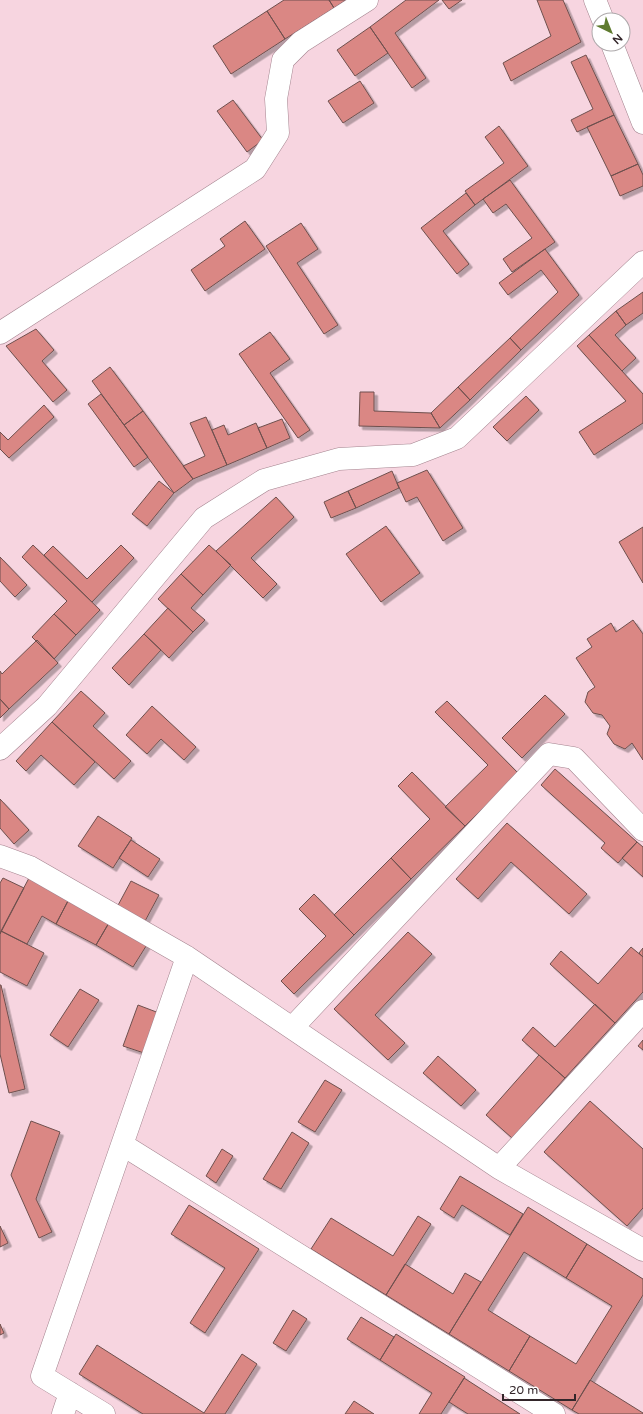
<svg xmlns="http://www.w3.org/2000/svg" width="643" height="1414" font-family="'Varela Round',sans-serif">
	<defs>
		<filter id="shadow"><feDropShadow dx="3.5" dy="3.5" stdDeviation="0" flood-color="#0004"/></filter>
	</defs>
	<rect width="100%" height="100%" fill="#f7d5e0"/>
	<path fill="#da8784" stroke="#6e504e" filter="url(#shadow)" d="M284 0H329L334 8 285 39 267 11Z
		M329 0H346L334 8Z
		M406 0H439L395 33 426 78 412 88 370 27Z
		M442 0H462L449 9Z
		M537 0H563L581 42 511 81 503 63 551 36Z
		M267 11 285 39 231 74 213 46Z
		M370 27 388 53 355 76 337 50Z
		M586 55 614 115 577 132 571 120 593 109 571 62Z
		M360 81 374 103 343 123 328 101Z
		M233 100 263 140 247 152 217 111Z
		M614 115 638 164 611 176 587 127Z
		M499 126 528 166 475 205 465 191 504 163 485 137Z
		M638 164 643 175V186L620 196 611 176Z
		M510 180 555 242 512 272 503 259 532 238 506 204 493 213 483 199Z
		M466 193 475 205 443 231 469 264 457 274 421 228Z
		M245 221 265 249 205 291 191 270 225 246 220 239Z
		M301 223 318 249 297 263 338 325 324 334 266 246Z
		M545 249 579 295 521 350 510 338 558 292 541 270 508 295 499 283Z
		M643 292V313L626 325 616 311Z
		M616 311 626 325 615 335 636 358 622 371 589 335Z
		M36 329 54 350 42 361 67 390 53 402 6 346Z
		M270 332 290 359 270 373 310 430 298 438 239 354Z
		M589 335 643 394V423L594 455 579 432 626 401 577 346Z
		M510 338 521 350 470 400 458 387Z
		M110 367 143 411 124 425 92 381Z
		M458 387 470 400 440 428 431 413Z
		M360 392H374V411L431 413 440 428 359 426Z
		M101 394 148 457 134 467 88 404Z
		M526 396 539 410 507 441 493 427Z
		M44 405 54 417 9 458 0 449V432L8 440Z
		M143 411 193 479 174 493 124 425Z
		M206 417 227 465 193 479 183 466 205 456 190 423Z
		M282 419 290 438 267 448 258 428Z
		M256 423 267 448 227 465 212 430 224 425 228 435Z
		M427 470 463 528 443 541 417 497 406 502 397 483Z
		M392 471 399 488 356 508 348 491Z
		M159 481 174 493 147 526 132 514Z
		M348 491 356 508 331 518 324 502Z
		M276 497 294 517 251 558 277 584 263 598 216 551Z
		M386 526 420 573 381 602 346 554Z
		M643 527V583L619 542Z
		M33 545 100 610 76 635 54 614 67 601 22 557Z
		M121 545 134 558 92 602 44 555 53 546 87 579Z
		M209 545 231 565 203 595 181 574Z
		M0 557 27 585 15 597 0 581Z
		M181 574 203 595 191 608 205 620 193 632 158 599Z
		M168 608 193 632 169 658 144 634Z
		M54 614 76 635 54 659 32 637Z
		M633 620 643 634V760L632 743 625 749 614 744 607 734 610 726 602 715 593 713 585 702 588 692 595 687 576 658 592 647 587 639 611 623 616 632Z
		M144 634 161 650 129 685 112 668Z
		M37 640 58 663 9 709 0 699V671L2 674Z
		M81 691 105 713 93 726 131 761 114 779 52 722Z
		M545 695 565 714 522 758 502 738Z
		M0 699 9 709 0 718Z
		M447 701 518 773 465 826 445 807 488 765 435 712Z
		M152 706 196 747 184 760 161 739 147 754 126 735Z
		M52 722 95 762 74 785 41 755 26 771 16 761Z
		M555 769 637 842 618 863 601 848 605 843 541 785Z
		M412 772 465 826 411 879 391 858 430 819 398 786Z
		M0 799 29 830 14 844 0 828Z
		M98 816 132 838 113 868 78 846Z
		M507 823 587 894 569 914 511 862 478 899 456 879Z
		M131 840 160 859 148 877 119 858Z
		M637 842 643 847V877L622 858Z
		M391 858 411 879 354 935 334 915Z
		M3 878 24 888 0 934V883Z
		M29 878 69 899 56 924 42 916 27 944 1 931Z
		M131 881 159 895 144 923 116 909Z
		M314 894 354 935 294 994 281 981 326 936 299 909Z
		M69 899 110 921 96 945 56 924Z
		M110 921 148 943 133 967 96 945Z
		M1 931 44 953 27 986 0 972V934Z
		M408 932 432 954 375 1015 405 1043 388 1060 334 1009Z
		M631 947 643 957V992L615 1023 550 964 561 951 598 984Z
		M643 948V957L639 953Z
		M0 985H1L25 1089 9 1093 0 1054Z
		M80 989 99 1000 68 1047 50 1035Z
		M595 1004 615 1023 565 1078 522 1040 533 1027 555 1047Z
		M138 1005 159 1013 144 1053 123 1046Z
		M643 1040V1050L638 1046Z
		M539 1055 565 1078 512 1138 486 1115Z
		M438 1056 476 1090 461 1106 423 1073Z
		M325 1080 342 1090 315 1132 298 1122Z
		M590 1101 643 1149V1208L627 1226 544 1152Z
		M31 1121 60 1132 36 1199 52 1232 39 1238 11 1175Z
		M292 1132 309 1143 281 1189 263 1179Z
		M222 1149 233 1156 216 1183 206 1176Z
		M460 1176 523 1214 510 1235 462 1205 454 1218 440 1209Z
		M189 1205 259 1249 205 1333 190 1323 225 1268 171 1234Z
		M528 1207 587 1244 566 1278 524 1252 488 1310 530 1336 509 1371 449 1334Z
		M418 1216 431 1224 386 1295 311 1249 331 1218 393 1256Z
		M0 1226 8 1243 0 1247Z
		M587 1244 643 1279V1295L572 1410 509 1371 530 1336 576 1364 612 1306 566 1278Z
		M405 1264 453 1294 465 1273 481 1282 449 1334 386 1295Z
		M293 1310 307 1319 286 1351 273 1343Z
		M361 1317 394 1337 380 1360 347 1339Z
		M0 1324 4 1333 0 1335Z
		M396 1334 465 1377 441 1414H419L432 1393 380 1360Z
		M97 1345 204 1413 242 1354 257 1364 225 1414H143L79 1374Z
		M464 1378 520 1414H468L449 1402Z
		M590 1380 643 1413V1414H579L572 1410Z
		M354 1401 374 1414H345Z"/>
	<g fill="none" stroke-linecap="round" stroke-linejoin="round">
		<defs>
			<path id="minor" d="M595 0 603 20
				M612 44 643 123
				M0 333 255 169 278 133 276 99 283 60 301 42 367 0
				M0 749 47 706 204 518 264 480 339 459 413 455 457 438 643 262
				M0 856 30 867 187 957
				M292 1028 549 754 574 758 643 830
				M123 1145 554 1414
				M499 1168 643 1011
				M63 1414 70 1393
				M104 1414 42 1376 187 957 499 1168 643 1250"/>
		</defs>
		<use href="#minor" stroke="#a4848f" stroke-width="23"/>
		<use href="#minor" stroke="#fff" stroke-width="22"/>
	</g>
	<g transform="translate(611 32) rotate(137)"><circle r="19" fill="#ffffff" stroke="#ada8aa"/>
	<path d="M0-3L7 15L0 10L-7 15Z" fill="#5f7b2f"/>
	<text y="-6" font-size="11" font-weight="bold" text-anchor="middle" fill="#33262a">N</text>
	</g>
	<path d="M503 1394v6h72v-6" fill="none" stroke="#33262a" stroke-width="2"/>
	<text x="509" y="1394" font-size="12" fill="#33262a" stroke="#ffffff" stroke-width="3" paint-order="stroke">20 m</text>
</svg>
